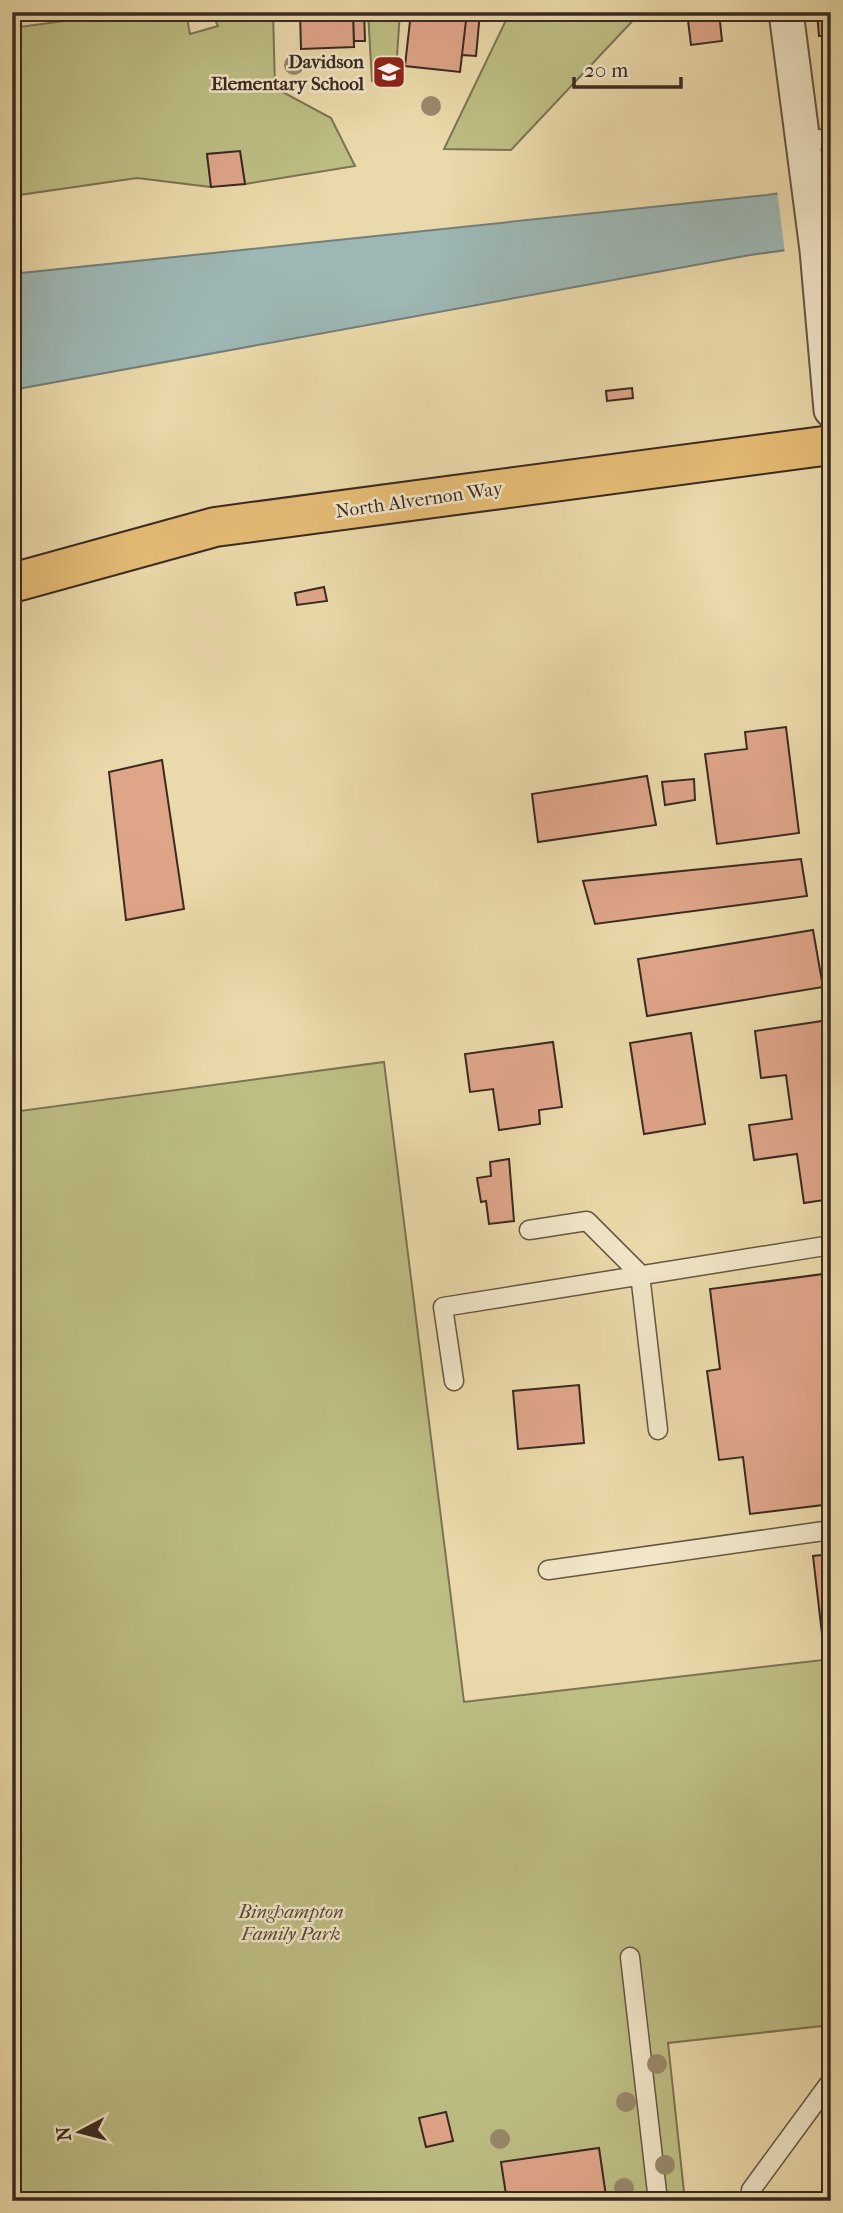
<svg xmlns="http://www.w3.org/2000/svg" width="843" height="2213" font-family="'IM FELL French Canon',serif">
	<rect width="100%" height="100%" fill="#ead9aa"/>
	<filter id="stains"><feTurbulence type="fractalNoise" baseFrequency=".00286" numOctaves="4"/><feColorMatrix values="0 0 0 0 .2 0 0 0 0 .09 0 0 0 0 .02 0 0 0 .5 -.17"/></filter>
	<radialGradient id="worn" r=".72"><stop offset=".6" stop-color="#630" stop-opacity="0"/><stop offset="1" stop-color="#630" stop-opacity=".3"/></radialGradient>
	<path fill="#bdbe84" stroke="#7c7453" stroke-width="2" d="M130 12H186L190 34 218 26 211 12H273L275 88 331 118 355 166 245 184 240 152 207 154 211 187 137 178 12 196V28Z
		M368 12H400L395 87 372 81Z
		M510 12H641L511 150 444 149Z
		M384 1062 464 1702 831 1659V2025L668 2043 685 2201H12V1112Z"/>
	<path fill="#9db7b4" stroke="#757f7a" stroke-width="2" d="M831 185V244L750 255 12 390V274L767 195Z"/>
	<path fill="#ead9aa" d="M831 182V248L785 254 777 190Z"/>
	<path fill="#dfa589" stroke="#3a2a22" stroke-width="2" d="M300 12H353L354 47 301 49Z
		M353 12H364L365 41H354Z
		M411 12H467L460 72 405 66Z
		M467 12H480L476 56 462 55Z
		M687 12H719L722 41 691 45Z
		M817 12H831V36H819Z
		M240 151 245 184 211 187 207 154Z
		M632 388 633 398 607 401 606 391Z
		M324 587 327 601 297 605 295 593Z
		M786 727 799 833 717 844 705 754 747 749 745 732Z
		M162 760 184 909 126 920 109 772Z
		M647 776 656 825 538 842 532 794Z
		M694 779 695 800 665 805 662 782Z
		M801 859 807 896 595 924 583 881Z
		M813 930 823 987 647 1016 638 959Z
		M829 1020 831 1034V1199L804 1203 797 1154 754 1160 749 1125 792 1119 786 1075 761 1078 755 1031Z
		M691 1033 705 1124 644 1134 630 1043Z
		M553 1042 562 1107 539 1110 540 1124 499 1130 493 1089 470 1092 465 1054Z
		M509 1159 514 1221 489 1224 486 1201 481 1202 477 1178 491 1176 490 1162Z
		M831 1273V1343L825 1344 831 1390V1504L750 1514 743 1457 719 1460 707 1371 720 1369 710 1289Z
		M579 1385 584 1443 518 1449 513 1391Z
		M831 1554V1633L822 1634 813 1556Z
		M446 2112 453 2141 426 2147 419 2118Z
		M599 2148 606 2196 582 2201H507L501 2162Z"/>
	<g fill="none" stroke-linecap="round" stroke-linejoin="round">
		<defs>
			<path id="lane" d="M802 141 831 138
				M529 1230 587 1221 640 1274 658 1430
				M454 1381 443 1307 831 1245
				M548 1570 831 1530
				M630 1957 658 2201
				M751 2190 831 2081"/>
			<path id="street" d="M786 12 817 250 831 410"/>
			<path id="primary" d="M12 583 215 527 831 445"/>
		</defs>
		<use href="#lane" stroke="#665644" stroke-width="21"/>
		<use href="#street" stroke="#665644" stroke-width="37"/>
		<use href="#primary" stroke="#3a2a22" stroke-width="42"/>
		<use href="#lane" stroke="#f1e6c8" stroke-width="18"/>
		<use href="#street" stroke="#f1e6c8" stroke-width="33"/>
		<use href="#primary" stroke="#e5bc75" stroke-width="38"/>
	</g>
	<g fill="#98896a">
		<circle cx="294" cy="65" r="10"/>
		<circle cx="431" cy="106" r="10"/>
		<circle cx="657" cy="2064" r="10"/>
		<circle cx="626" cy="2102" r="10"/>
		<circle cx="500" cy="2139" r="10"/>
		<circle cx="665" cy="2165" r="10"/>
		<circle cx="624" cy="2188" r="10"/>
	</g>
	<defs>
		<symbol id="school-square" viewBox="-11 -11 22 22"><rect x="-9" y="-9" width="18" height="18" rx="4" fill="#8f2418" stroke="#f1e6c8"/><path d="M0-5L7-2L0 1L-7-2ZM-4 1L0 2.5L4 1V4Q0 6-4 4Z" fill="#fff"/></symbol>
	</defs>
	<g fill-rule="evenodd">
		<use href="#school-square" x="370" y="53" width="38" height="38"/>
	</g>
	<g text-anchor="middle" stroke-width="5" stroke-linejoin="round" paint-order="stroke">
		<g font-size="19" font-weight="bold" fill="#3a2a22" stroke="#f1e6c8" text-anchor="end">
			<text x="364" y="68">Davidson<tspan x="364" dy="22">Elementary School</tspan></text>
		</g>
		<g font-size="19" fill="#3a2a22" stroke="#f1e6c8">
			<text transform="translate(419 499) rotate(-8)" y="7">North Alvernon Way</text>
		</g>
		<g font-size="19" font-style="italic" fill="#544836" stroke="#f1e6c8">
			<text x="291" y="1918">Binghampton<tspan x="291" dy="22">Family Park</tspan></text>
		</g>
	</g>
	<rect width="843" height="2213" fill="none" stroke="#ead9aa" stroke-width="42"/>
	<rect x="14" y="14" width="815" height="2185" fill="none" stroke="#3a2a22" stroke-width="3.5"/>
	<rect x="21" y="21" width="801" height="2171" fill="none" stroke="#3a2a22" stroke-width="2"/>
	<g transform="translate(80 2132) rotate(263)" stroke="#f1e6c8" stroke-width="5" paint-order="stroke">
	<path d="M0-5L12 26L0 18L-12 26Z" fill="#3a2a22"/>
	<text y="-10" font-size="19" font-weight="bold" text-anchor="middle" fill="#3a2a22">N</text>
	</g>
	<path d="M574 77v10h107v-10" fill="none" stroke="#3a2a22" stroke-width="3.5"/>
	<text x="584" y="77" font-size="21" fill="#3a2a22" stroke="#f1e6c8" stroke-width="5" paint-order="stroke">20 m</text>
	<rect width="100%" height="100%" filter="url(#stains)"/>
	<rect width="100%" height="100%" fill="url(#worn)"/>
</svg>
